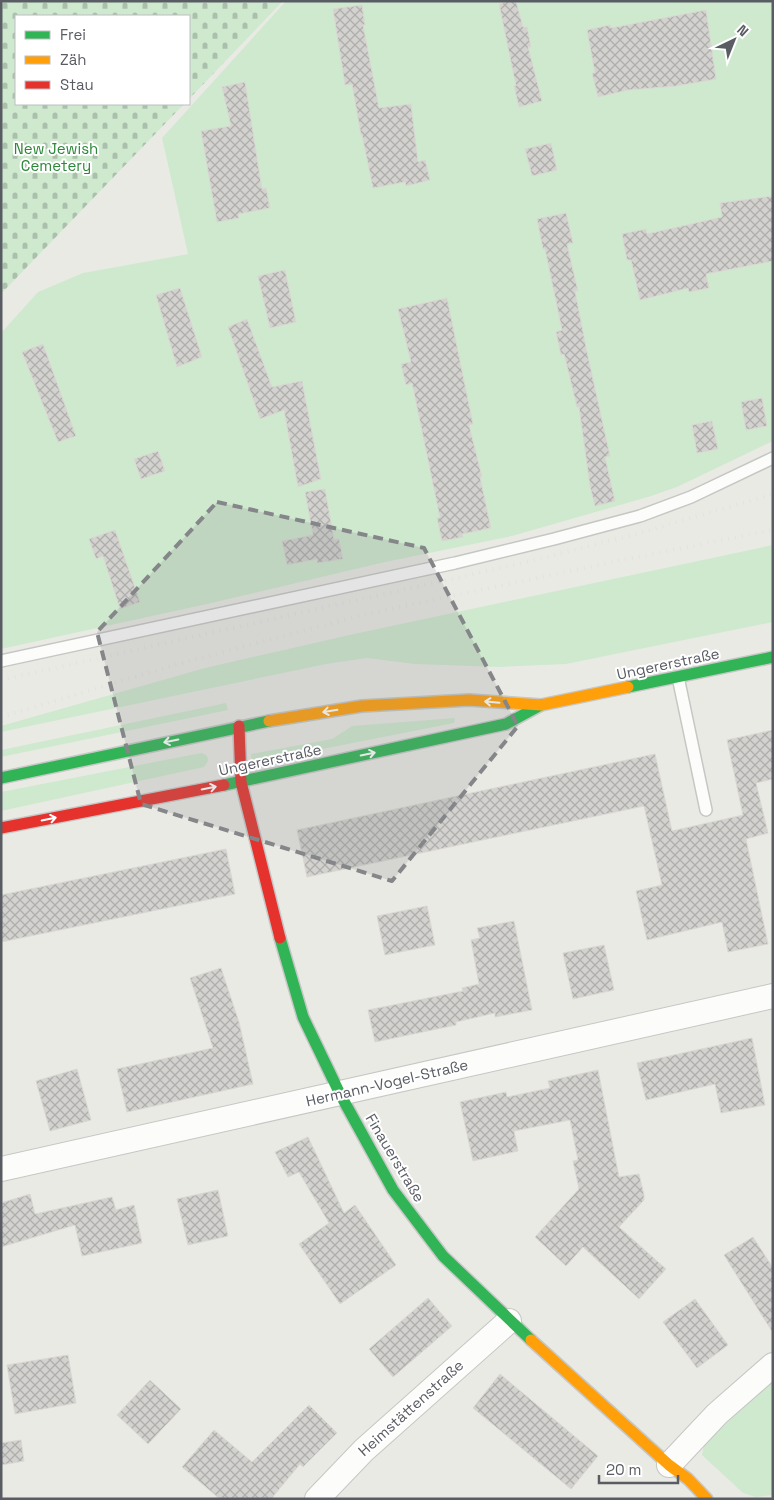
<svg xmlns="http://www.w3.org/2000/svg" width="774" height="1500" font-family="'Space Grotesk',sans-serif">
	<defs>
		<pattern id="cemetery-stones" width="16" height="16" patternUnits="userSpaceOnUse" patternTransform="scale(1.25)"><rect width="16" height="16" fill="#cfe9cf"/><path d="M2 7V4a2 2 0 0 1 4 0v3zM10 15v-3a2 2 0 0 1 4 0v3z" fill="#abc0ac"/></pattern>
		<pattern id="building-cross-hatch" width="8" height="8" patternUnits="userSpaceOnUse" patternTransform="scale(1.25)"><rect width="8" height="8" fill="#d3d2cf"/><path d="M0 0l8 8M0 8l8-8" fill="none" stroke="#aeaeac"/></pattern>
	</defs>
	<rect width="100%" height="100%" fill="#eaeae4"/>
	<path fill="#cfe9cf" d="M286 1H773V441L677 487 648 497 512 536 385 562 207 604 1 649V333L38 292 83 273 188 254 162 138Z
		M773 545V622L566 664 499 667 415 664 367 658 326 664 1 732V726L205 668 354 634Z
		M226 703 228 710 1 757V750Z
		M455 718 454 723 252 763 251 754 332 739 352 726Z
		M201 753C206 754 208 756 208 761L204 767 1 811V792Z
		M773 1378V1495L756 1497 743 1493 702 1455 704 1445Z"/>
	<path fill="url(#cemetery-stones)" d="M1 1H283L189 99V16H16V104H184L1 294Z"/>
	<path fill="url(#building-cross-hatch)" stroke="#dad8d2" d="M510 1H516L523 27H527L531 47H528L542 101 519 107 514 86H516L499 4Z
		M362 5 365 25H363L379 108 411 104 418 162 425 160 430 180 406 186 405 182 373 188 362 135H361L352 84 345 85 333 9Z
		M706 10 716 79 676 86 628 90 598 97 592 73H595L587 30 610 25 611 28Z
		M245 82 262 189 266 188 270 208 238 214 239 218 217 222 201 131 231 126 222 87Z
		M551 143 557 170 532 176 525 149Z
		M773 196V261L706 274 709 288 689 292 688 288 640 300 631 260H627L622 234 646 229 647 234 722 217 720 203Z
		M566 213 573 243 567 244 578 291H575L587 352 610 456 605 457 615 501 595 506 590 486 579 407H577L564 354 561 355 556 332 562 330 545 249H543L537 219Z
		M285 270 296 322 270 328 258 276Z
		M180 288 202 357 177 367 156 295Z
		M447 298 473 424 469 425 482 477H480L491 528 462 534 463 537 442 541 437 518H440L412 383 406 385 401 364 411 362 398 309Z
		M247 319 272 387 302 381 321 479 298 487 284 410 260 419 228 327Z
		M43 344 76 436 58 442 22 352Z
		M762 398 767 426 746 430 741 402Z
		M712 421 718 449 697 453 692 425Z
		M158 451 165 471 141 479 134 459Z
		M325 489 334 539H339L343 559 317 563V559L287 565 282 541 313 535 305 492Z
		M115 530 140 602 120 609 103 556 96 559 89 539Z
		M773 730V779L756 783 768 833 746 839 768 944 728 952 722 922 647 940 636 891 662 885 644 806 307 877 297 830 655 754 672 831 743 815 727 740Z
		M226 849 235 894 1 942V895Z
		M427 906 435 945 385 955 377 916Z
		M514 921 532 1010 495 1017V1013L456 1022V1025L375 1042 368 1010 463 991 462 988 479 984 471 940 480 938 477 928Z
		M604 945 614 990 573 999 563 953Z
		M221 968 239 1022 253 1084 127 1112 117 1069 213 1048 190 978Z
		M752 1038 765 1105 721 1113 715 1084 646 1100 637 1063Z
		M77 1069 91 1120 50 1131 36 1081Z
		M598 1070 619 1177 639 1174 644 1195V1200L619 1227 666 1269 639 1299 583 1247 566 1266 535 1237 579 1189 573 1161 578 1160 570 1120 514 1131 518 1151 473 1161 460 1102 506 1092 507 1097 550 1088 548 1081Z
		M308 1137 344 1213 355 1205 396 1265 340 1304 299 1244 329 1223 299 1172 288 1177 275 1152Z
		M218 1190 228 1236 188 1245 177 1199Z
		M30 1194 35 1214 112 1197 116 1210 134 1205 142 1243 82 1256 75 1225 1 1247V1203Z
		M753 1237 773 1268V1333L724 1255Z
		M428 1298 452 1326 393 1377 369 1349Z
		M695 1299 728 1345 697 1368 663 1322Z
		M68 1355 76 1403 15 1414 7 1365Z
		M500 1374 598 1456 571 1489 473 1408Z
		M150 1380 181 1409 148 1444 117 1415Z
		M309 1405 337 1433 303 1467 300 1464 271 1499H220L182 1467 214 1430 252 1462Z
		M21 1440 24 1461 1 1465V1443Z"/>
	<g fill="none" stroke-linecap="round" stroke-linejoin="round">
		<defs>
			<path id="lane" d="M1 661 455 563 554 539 640 516 691 497 773 458
				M678 677 706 810"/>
			<path id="street" d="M1 1169 773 996
				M669 1465 717 1414 773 1365
				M317 1499 364 1450 509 1321"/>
			<path id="fast" d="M628 687 773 657
				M1 778 269 721
				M224 785 506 724 541 705
				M280 938 303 1017 340 1094 393 1190 443 1256 531 1340"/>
			<path id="slow" d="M269 721 362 706 469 700 541 705 628 687
				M531 1340 669 1465 688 1479 707 1499"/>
			<path id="jam" d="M239 726 241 782 280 938
				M1 828 224 785"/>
		</defs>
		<use href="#lane" stroke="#c6c6c5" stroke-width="14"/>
		<use href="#street" stroke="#c6c6c5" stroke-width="26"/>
		<use href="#fast" stroke="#c6c7c6" stroke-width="14"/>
		<use href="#slow" stroke="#c6c7c6" stroke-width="14"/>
		<use href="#jam" stroke="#c6c7c6" stroke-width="14"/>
		<use href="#lane" stroke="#fcfcfb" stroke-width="11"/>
		<use href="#street" stroke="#fcfcfb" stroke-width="24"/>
		<use href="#fast" stroke="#30b455" stroke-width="11"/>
		<use href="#slow" stroke="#ff9f0a" stroke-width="11"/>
		<use href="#jam" stroke="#e5322d" stroke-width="11"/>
		<path stroke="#e2e2e2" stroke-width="4" stroke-dasharray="1 6" stroke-linecap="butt" d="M1 680 527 562 633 535 773 494
			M1 717 182 663 367 614 627 559 773 530"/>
	</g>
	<defs><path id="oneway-shaft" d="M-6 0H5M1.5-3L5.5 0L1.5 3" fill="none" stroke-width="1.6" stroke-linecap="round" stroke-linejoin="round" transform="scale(1.25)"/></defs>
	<g stroke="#fff">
		<use href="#oneway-shaft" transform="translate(492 702) rotate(-175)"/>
		<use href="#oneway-shaft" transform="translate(330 711) rotate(171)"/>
		<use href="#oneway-shaft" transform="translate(171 741) rotate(168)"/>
		<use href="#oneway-shaft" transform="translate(368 754) rotate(-12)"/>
		<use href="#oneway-shaft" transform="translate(209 788) rotate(-11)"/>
		<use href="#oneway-shaft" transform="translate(49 819) rotate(-11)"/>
	</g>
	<path fill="#848689" fill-opacity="0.2" stroke="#848689" stroke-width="4" stroke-dasharray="10 6" stroke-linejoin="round" d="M217 502 424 548 518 726 392 881 141 804 97 632Z"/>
	<g text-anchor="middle" stroke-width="4" stroke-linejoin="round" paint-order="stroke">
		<g font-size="15" fill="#2c8738" stroke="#fff">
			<text x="56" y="154">New Jewish<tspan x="56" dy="17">Cemetery</tspan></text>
		</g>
		<g font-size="15" fill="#595c63" stroke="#fff">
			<text transform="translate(668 664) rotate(-12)" y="5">Ungererstraße</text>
			<text transform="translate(270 760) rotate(-12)" y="5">Ungererstraße</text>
			<text transform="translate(387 1083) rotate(-13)" y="5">Hermann-Vogel-Straße</text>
			<text transform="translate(395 1158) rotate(59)" y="5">Finauerstraße</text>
			<text transform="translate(411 1408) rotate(-42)" y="5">Heimstättenstraße</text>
		</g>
	</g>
	<rect width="774" height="1500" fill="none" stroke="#595c63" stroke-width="5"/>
	<rect x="15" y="15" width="175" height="90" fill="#ffffff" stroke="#bdbec1"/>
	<rect x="25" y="31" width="25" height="8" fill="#30b455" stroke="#bdbec1"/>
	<text x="60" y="40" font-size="15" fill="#595c63">Frei</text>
	<rect x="25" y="56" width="25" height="8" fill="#ff9f0a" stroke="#bdbec1"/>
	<text x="60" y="65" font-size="15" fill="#595c63">Zäh</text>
	<rect x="25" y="81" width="25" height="8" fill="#e5322d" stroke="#bdbec1"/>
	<text x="60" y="90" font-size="15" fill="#595c63">Stau</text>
	<g transform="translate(734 40) rotate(43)" stroke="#ffffff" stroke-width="4" paint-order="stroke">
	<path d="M0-4L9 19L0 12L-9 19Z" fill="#595c63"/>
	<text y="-8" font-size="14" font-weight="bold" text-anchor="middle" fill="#595c63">N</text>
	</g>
	<path d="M599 1475v8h79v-8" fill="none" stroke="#595c63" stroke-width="2.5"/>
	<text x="606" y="1475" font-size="15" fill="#595c63" stroke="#ffffff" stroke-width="4" paint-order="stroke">20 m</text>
</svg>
